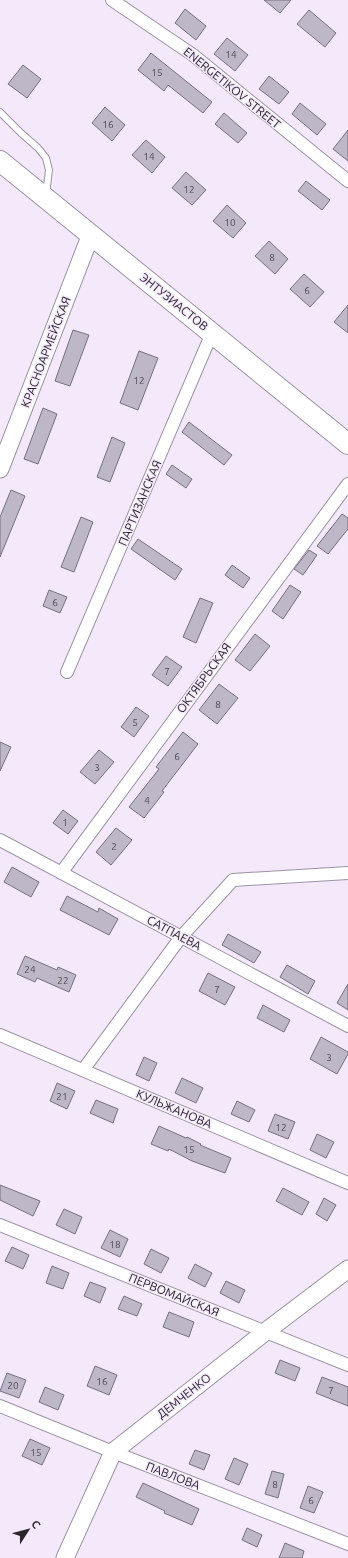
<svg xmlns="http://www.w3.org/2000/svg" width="348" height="1558" font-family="Ubuntu,sans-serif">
	<rect width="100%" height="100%" fill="#f3e9fa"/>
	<path fill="#bdb7c8" stroke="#767081" d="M264 0H291L280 13Z
		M185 9 206 26 196 40 175 23Z
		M309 10 336 33 325 47 297 24Z
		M227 38 248 55 235 71 214 54Z
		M151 53 212 102 203 113 168 85 164 91 138 70Z
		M23 65 41 79 27 98 8 84Z
		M269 76 289 92 279 104 259 89Z
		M300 103 326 124 317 135 292 114Z
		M105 107 125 125 112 141 92 123Z
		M224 113 247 133 238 143 215 124Z
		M348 130V161L333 149Z
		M146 140 165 157 152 173 132 155Z
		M186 172 206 190 192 205 172 188Z
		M306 181 330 200 322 210 298 191Z
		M227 205 246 223 233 238 213 221Z
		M269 241 288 259 275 274 255 256Z
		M304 274 324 292 310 307 290 289Z
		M348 305V333L334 322Z
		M73 330 89 335 70 386 55 381Z
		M139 351 158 358 138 410 120 403Z
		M43 408 57 414 38 464 24 459Z
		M189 422 232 455 224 465 182 432Z
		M112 437 125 443 110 482 97 477Z
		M172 465 192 479 186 488 166 474Z
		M11 490 25 496 0 557V517Z
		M342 514 348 518V529L328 554 317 546Z
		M81 517 93 522 74 572 61 567Z
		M138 539 182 569 175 580 131 549Z
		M309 550 317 555 303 575 294 569Z
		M232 565 250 578 243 588 225 575Z
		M290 585 301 592 283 619 272 611Z
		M49 590 67 597 60 613 43 606Z
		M200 598 213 603 196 643 183 637Z
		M255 634 270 646 250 671 235 660Z
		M166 656 182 667 168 686 152 675Z
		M219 684 238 698 217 724 199 710Z
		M136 707 149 716 134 737 121 727Z
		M183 732 198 744 162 791 164 792 144 818 129 807 159 769 156 767Z
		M0 742 11 747 0 771Z
		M99 750 114 762 95 784 80 772Z
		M63 810 78 821 68 834 53 823Z
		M116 828 132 840 111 865 96 852Z
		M12 867 39 882 31 897 4 882Z
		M67 896 98 912 99 908 118 919 109 935 60 910Z
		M228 934 261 952 254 963 222 945Z
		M25 956 57 970 58 967 76 975 69 992 37 978 35 982 17 974Z
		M287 965 315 981 308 994 280 977Z
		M208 973 235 987 225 1005 199 991Z
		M348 984V1010L337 1003Z
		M263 1005 290 1020 284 1032 257 1018Z
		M321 1037 348 1052V1054L337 1074 310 1059Z
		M144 1057 157 1063 149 1081 136 1075Z
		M182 1078 203 1088 196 1103 175 1093Z
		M57 1083 75 1091 67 1109 50 1101Z
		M96 1100 118 1109 113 1123 90 1113Z
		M237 1101 255 1110 249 1122 231 1114Z
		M275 1114 295 1122 288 1139 268 1131Z
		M159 1126 186 1138 187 1137 201 1144 200 1145 231 1158 225 1173 192 1161 169 1149 168 1151 151 1144Z
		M317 1134 334 1142 326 1158 310 1150Z
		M0 1185 40 1201 33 1216 0 1200Z
		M283 1188 309 1202 302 1215 276 1201Z
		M324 1198 336 1205 327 1221 316 1214Z
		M64 1209 82 1217 75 1234 56 1225Z
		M110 1230 128 1239 120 1257 101 1248Z
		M12 1247 29 1255 23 1269 5 1261Z
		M151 1249 169 1258 161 1273 144 1264Z
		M195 1264 212 1273 205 1287 188 1278Z
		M52 1266 69 1273 63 1289 46 1283Z
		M226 1281 245 1290 239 1303 220 1293Z
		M90 1282 106 1288 100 1303 84 1296Z
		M124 1296 142 1304 137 1316 118 1309Z
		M169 1312 194 1322 189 1337 163 1327Z
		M280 1360 300 1368 295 1381 275 1373Z
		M95 1366 117 1375 109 1395 87 1386Z
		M7 1373 26 1380 19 1398 0 1391Z
		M322 1377 348 1387V1406L316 1393Z
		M45 1387 64 1395 58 1410 39 1402Z
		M30 1439 50 1448 42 1465 22 1456Z
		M195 1450 210 1455 204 1470 189 1464Z
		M234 1458 248 1464 239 1485 225 1479Z
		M272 1471 284 1474 278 1498 265 1494Z
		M143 1483 199 1509 192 1525 164 1513 165 1511 136 1497Z
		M308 1486 323 1492 314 1513 300 1508Z
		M247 1528 262 1535 257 1547 242 1540Z
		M285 1543 304 1551 302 1558H279Z"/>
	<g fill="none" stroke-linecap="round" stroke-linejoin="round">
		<defs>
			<path id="lane" d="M0 112 21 133 38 148 46 158 49 170 46 194"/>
			<path id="street" d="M112 0 193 55 348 181
				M67 672 212 333
				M0 840 348 1026
				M61 873 348 484
				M0 1035 348 1183
				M83 1070 181 937 233 880 348 873
				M0 1225 348 1365
				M0 1406 113 1452 348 1544"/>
			<path id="secondary" d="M0 469 91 234
				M65 1558 113 1452 265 1332 348 1269"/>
			<path id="primary" d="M0 161 348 444"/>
		</defs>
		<use href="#lane" stroke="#9c93a3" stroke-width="8"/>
		<use href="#street" stroke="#9c93a3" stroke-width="14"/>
		<use href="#secondary" stroke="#9c93a3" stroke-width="19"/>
		<use href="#primary" stroke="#9c93a3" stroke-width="22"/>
		<use href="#lane" stroke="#fff" stroke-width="6"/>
		<use href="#street" stroke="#fff" stroke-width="12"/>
		<use href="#secondary" stroke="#fff" stroke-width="17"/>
		<use href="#primary" stroke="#fff" stroke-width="20"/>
	</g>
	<g text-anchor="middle" stroke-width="3" stroke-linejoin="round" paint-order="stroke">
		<g font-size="10" fill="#4f4a53">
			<text x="231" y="58">14</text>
			<text x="157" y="76">15</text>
			<text x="108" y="128">16</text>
			<text x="149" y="160">14</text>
			<text x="189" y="193">12</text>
			<text x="230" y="226">10</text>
			<text x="272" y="261">8</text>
			<text x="307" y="294">6</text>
			<text x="139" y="384">12</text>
			<text x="55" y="606">6</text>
			<text x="167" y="675">7</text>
			<text x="218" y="708">8</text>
			<text x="135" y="726">5</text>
			<text x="177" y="760">6</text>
			<text x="97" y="771">3</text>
			<text x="147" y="804">4</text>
			<text x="65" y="826">1</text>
			<text x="114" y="850">2</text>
			<text x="30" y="973">24</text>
			<text x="63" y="984">22</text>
			<text x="217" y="993">7</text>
			<text x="329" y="1061">3</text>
			<text x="62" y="1100">21</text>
			<text x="281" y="1131">12</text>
			<text x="189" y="1153">15</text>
			<text x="115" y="1248">18</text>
			<text x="102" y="1385">16</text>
			<text x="13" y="1389">20</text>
			<text x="331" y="1394">7</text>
			<text x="36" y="1456">15</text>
			<text x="275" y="1488">8</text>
			<text x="311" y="1504">6</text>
		</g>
		<g font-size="12" fill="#2a262c" stroke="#f3e9fa">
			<text transform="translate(232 88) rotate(39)" y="4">ENERGETIKOV STREET</text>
			<text transform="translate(174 302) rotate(39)" y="4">ЭНТУЗИАСТОВ</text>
			<text transform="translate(46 352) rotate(-69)" y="4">КРАСНОАРМЕЙСКАЯ</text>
			<text transform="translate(140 503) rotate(-67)" y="4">ПАРТИЗАНСКАЯ</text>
			<text transform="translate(204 678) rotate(-54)" y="4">ОКТЯБРЬСКАЯ</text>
			<text transform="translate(174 933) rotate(28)" y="4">САТПАЕВА</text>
			<text transform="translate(174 1109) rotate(23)" y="4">КУЛЬЖАНОВА</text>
			<text transform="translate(174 1295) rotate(22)" y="4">ПЕРВОМАЙСКАЯ</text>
			<text transform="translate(184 1396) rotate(-38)" y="4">ДЕМЧЕНКО</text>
			<text transform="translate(173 1476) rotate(21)" y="4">ПАВЛОВА</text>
		</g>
	</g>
	<g transform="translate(28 1530) rotate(54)" stroke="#f3e9fa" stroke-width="3" paint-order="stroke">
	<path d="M0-3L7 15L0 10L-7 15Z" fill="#2a262c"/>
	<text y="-6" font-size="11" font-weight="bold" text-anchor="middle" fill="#2a262c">С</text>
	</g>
</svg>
